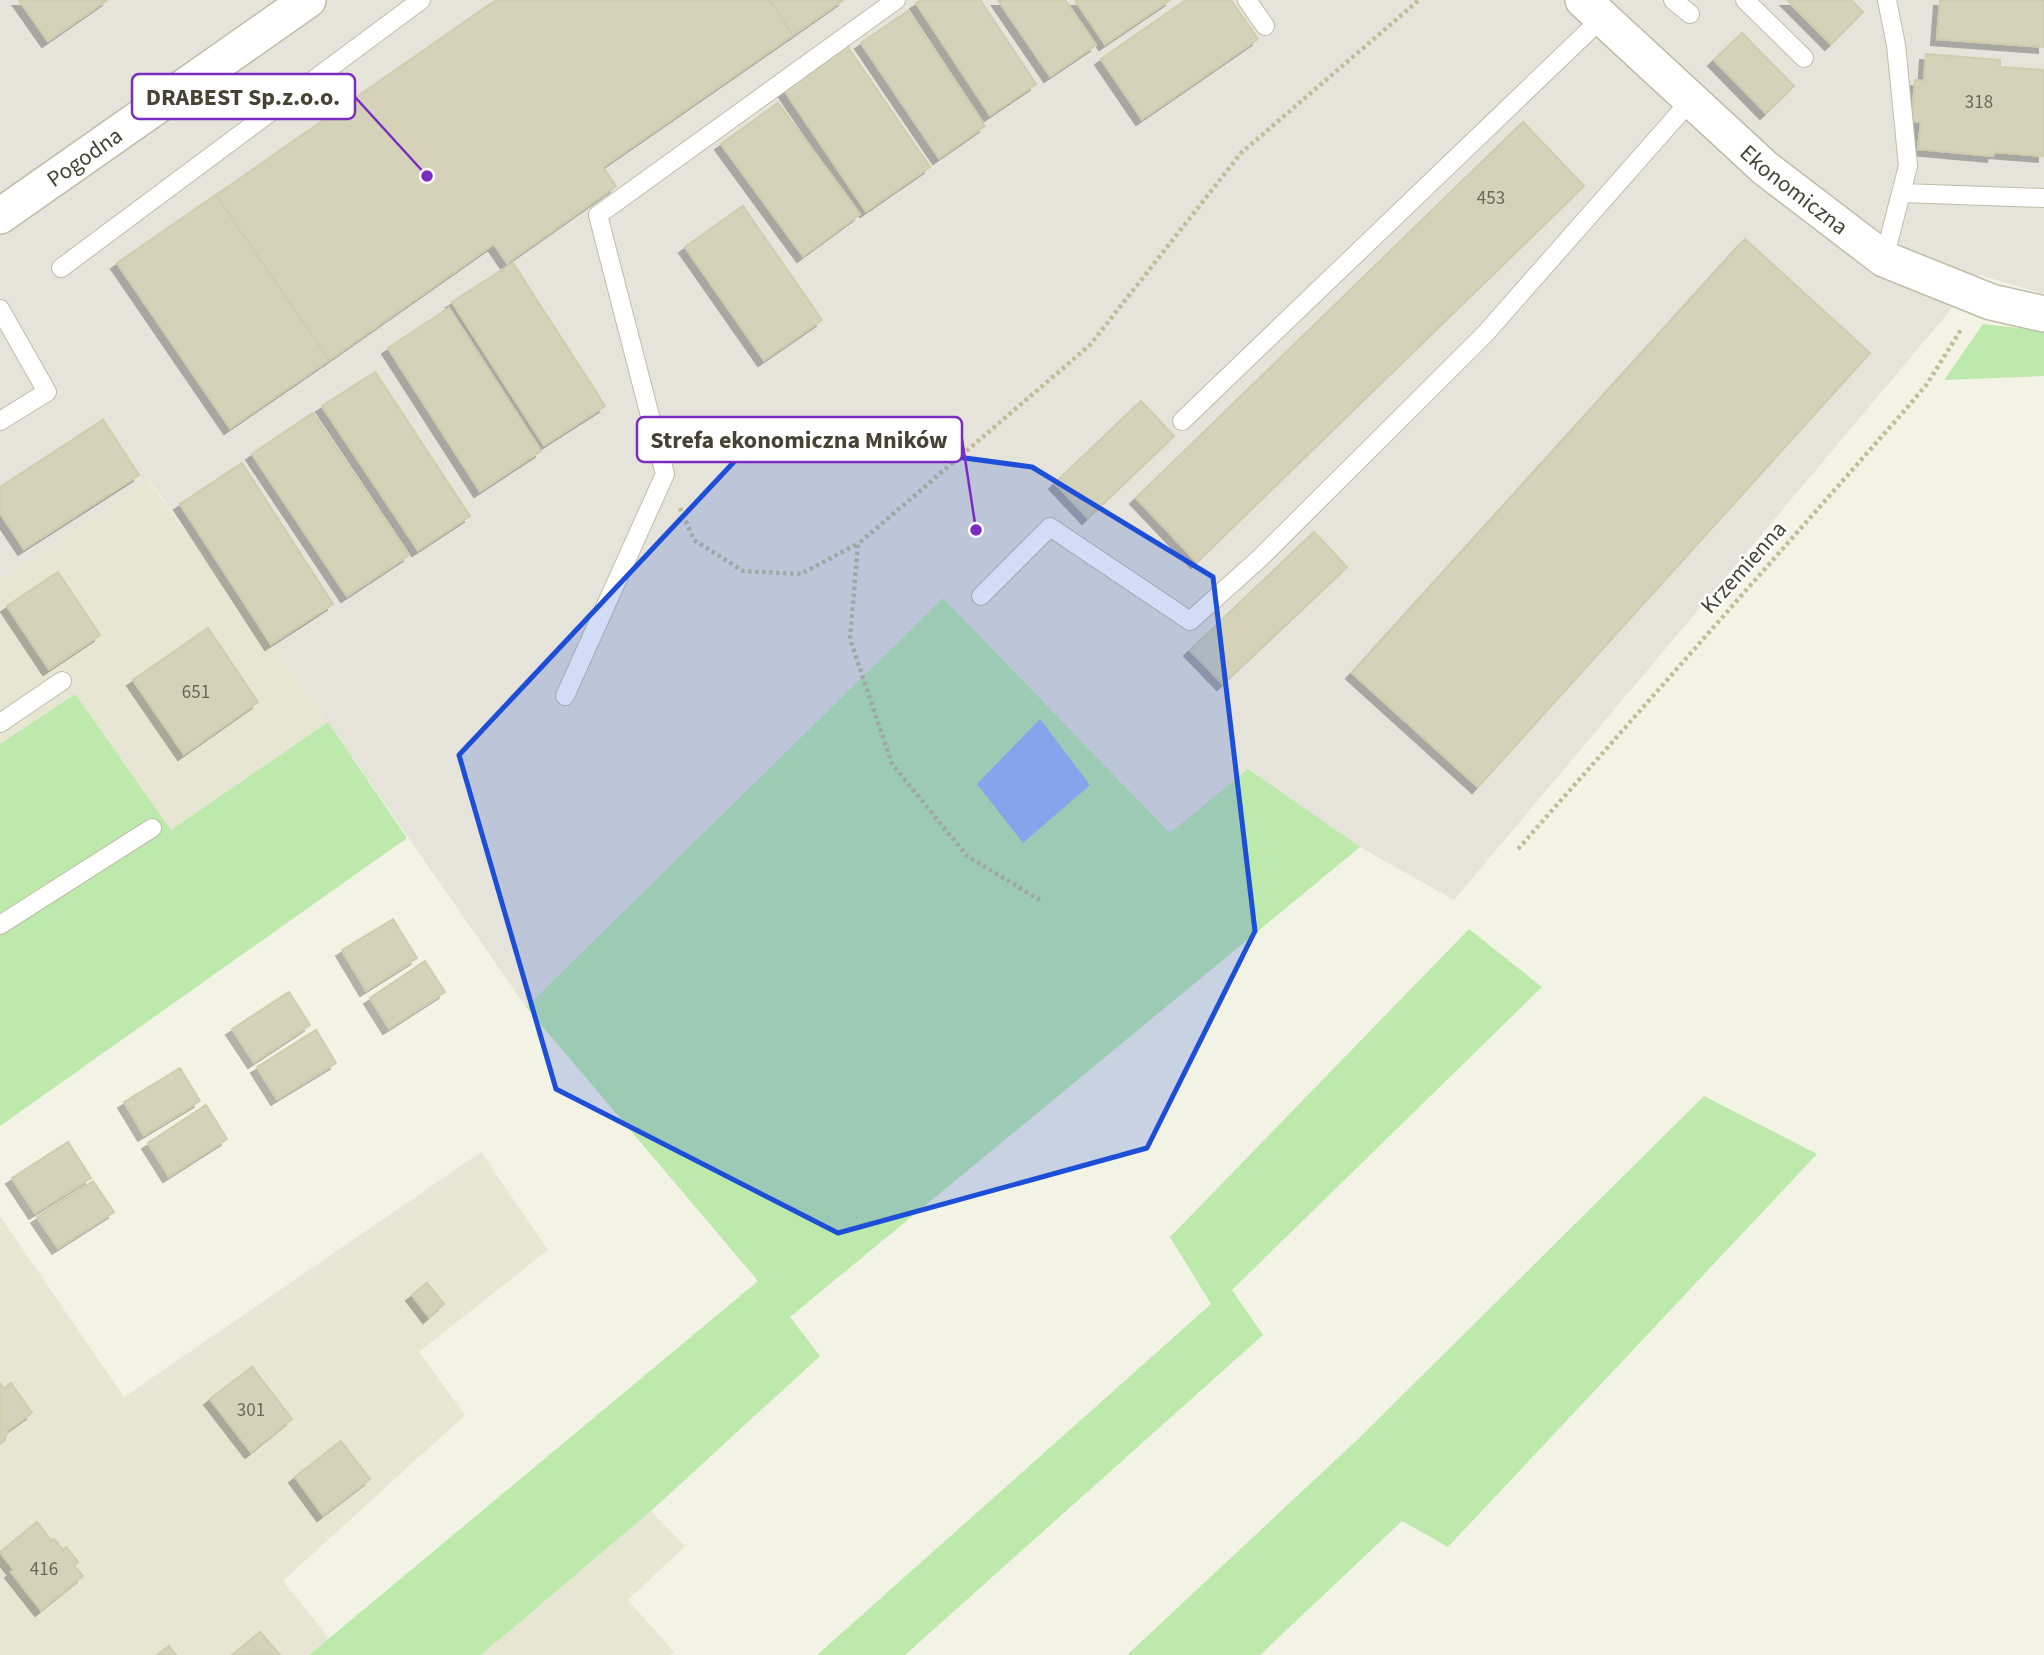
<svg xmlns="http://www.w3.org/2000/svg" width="2044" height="1655" font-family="'Source Sans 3',sans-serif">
	<defs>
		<filter id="shadow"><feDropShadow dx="-6" dy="6" stdDeviation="0" flood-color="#0004"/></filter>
	</defs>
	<rect width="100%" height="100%" fill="#f3f3e5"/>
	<path fill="#e7e6d3" d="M148 480 328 722 170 831 75 694 0 744V580Z
		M481 1152 548 1250 419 1352 465 1415 283 1581 329 1638 309 1655H0V1216L124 1397Z
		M651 1511 685 1546 628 1600 674 1652 670 1655H481Z"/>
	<path fill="#e5e3da" d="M0 0H2044V294L1980 275 1454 900 1360 847 1170 833 943 598 526 1007 328 722 149 480 0 580Z"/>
	<path fill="#bde9ac" d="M1983 324 2044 331V376L1944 380Z
		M943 598 1170 833 1248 769 1360 847 790 1317 820 1356 651 1511 481 1655H309L758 1281 526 1007Z
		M75 694 171 830 328 722 407 838 0 1126V744Z
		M1469 929 1542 987 1232 1290 1263 1335 905 1655H817L1211 1304 1170 1237Z
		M1704 1096 1817 1154 1448 1547 1402 1521 1260 1655H1127L1357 1440Z"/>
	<path fill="#9fbaf2" d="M1040 719 1090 785 1023 843 977 784Z"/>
	<path fill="#d5d2ba" stroke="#d0ccad" stroke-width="2" filter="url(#shadow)" d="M19 0H107L48 41Z
		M496 0H770L793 35 603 167 616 186 507 263 494 244 329 360 216 195Z
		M770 0H843L793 35Z
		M921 0H980L1036 84 990 115 916 3Z
		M998 0H1065L1096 45 1050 76Z
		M1075 0H1170L1105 44Z
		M1186 0H1231L1258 39 1142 119 1101 59Z
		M1787 0H1851L1863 12 1831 44Z
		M1940 0H2044V47L1937 39Z
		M908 11 985 126 939 158 861 43Z
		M1742 33 1794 86 1766 113 1714 60Z
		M845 43 930 167 866 211 782 87Z
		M1926 54 2000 60V67L2044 70V156L1994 152 1993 156 1918 149 1921 122 1912 121 1915 80 1924 81Z
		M778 103 860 214 803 256 721 144Z
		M1523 122 1584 186 1197 562 1136 498Z
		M216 195 329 360 230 428 117 263Z
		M743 206 822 320 764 360 685 247Z
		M1745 239 1870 353 1478 787 1352 673Z
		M513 263 605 406 544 445 452 302Z
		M449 308 541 451 480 491 388 348Z
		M375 372 470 516 418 550 322 406Z
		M1141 401 1174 436 1088 518 1055 483Z
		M313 413 409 555 347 596 252 454Z
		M103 420 139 475 24 549 0 513V487Z
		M242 463 333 604 271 644 180 504Z
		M1314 532 1347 567 1223 684 1190 650Z
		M58 572 100 635 49 669 7 606Z
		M208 628 258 702 184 754 133 680Z
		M393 919 417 958 366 990 342 950Z
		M425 961 445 992 389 1028 370 998Z
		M289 992 310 1025 254 1062 232 1029Z
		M316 1030 336 1063 277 1099 257 1067Z
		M180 1068 200 1101 144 1135 124 1102Z
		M206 1105 227 1139 169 1176 148 1143Z
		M68 1142 91 1178 35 1213 12 1178Z
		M93 1181 114 1212 58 1248 37 1217Z
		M427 1283 444 1304 429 1317 412 1295Z
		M252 1367 292 1419 251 1452 210 1399Z
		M0 1383 4 1388 11 1383 32 1413 7 1431 5 1440 0 1444Z
		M341 1441 370 1479 323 1515 295 1477Z
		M37 1522 52 1541 54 1539 63 1550 66 1547 78 1562 74 1566 83 1576 41 1610 11 1572 14 1570 0 1552Z
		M260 1632 280 1655H232Z
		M169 1646 176 1655H157Z"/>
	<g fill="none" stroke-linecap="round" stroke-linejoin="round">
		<defs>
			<path id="service" d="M1247 0 1265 26
				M1673 0 1690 14
				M1745 0 1804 58
				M1902 193 2044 198
				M1884 259 1908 166 1896 45 1887 0
				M61 268 421 0
				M0 421 47 392 0 309
				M1182 421 1602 18
				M981 596 1050 527 1190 621 1260 558 1485 334 1691 100
				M565 696 665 474 598 215 896 0
				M0 723 62 681
				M0 925 152 828"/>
			<g id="minor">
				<path id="s1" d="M1583 0 1765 168 1884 259 1991 302 2044 314"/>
				<path id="s2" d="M0 216 308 0"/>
			</g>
		</defs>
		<use href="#service" stroke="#bfbda7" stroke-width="20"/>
		<use href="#minor" stroke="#bfbda7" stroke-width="38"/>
		<path stroke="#c1bd98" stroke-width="4.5" stroke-dasharray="3.5 3.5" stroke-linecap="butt" d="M680 508 694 540 743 571 801 574 857 544
			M1518 849 1906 409 1927 384 1962 328
			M1040 900 967 856 892 764 850 639 858 544 1090 345 1241 153 1419 0"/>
		<use href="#service" stroke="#fff" stroke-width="18"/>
		<use href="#minor" stroke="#fff" stroke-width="35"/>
	</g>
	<path fill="#1d4ed8" fill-opacity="0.2" stroke="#1d4ed8" stroke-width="5" stroke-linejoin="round" d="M763 431 1032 467 1213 577 1255 931 1147 1148 838 1233 556 1089 459 755Z"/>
	<g text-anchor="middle" stroke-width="5" stroke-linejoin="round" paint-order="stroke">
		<g font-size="19" fill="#6a6756">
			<text x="1979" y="108">318</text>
			<text x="1491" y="204">453</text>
			<text x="196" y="698">651</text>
			<text x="251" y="1416">301</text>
			<text x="44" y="1575">416</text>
		</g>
		<g font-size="23" fill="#464334" stroke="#fff">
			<text dy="8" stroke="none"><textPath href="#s2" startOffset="103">Pogodna</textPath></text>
			<text dy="8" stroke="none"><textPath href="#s1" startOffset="284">Ekonomiczna</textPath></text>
			<text transform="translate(1743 567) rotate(-48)" y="8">Krzemienna</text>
		</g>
	</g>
	<path fill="none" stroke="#7b2cbf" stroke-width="2.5" d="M427 176L355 97M976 530L962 439"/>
	<g fill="#7b2cbf" stroke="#fff" stroke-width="2.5">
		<circle cx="427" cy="176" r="7"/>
		<circle cx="976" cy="530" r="7"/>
	</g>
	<g fill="#fff" stroke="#7b2cbf" stroke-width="2.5">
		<rect x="132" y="74" width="223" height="45" rx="7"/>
		<rect x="637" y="417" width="325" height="45" rx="7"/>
	</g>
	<g font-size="24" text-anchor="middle" font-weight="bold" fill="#464334">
		<text x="243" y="105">DRABEST Sp.z.o.o.</text>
		<text x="799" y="448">Strefa ekonomiczna Mników</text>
	</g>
</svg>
